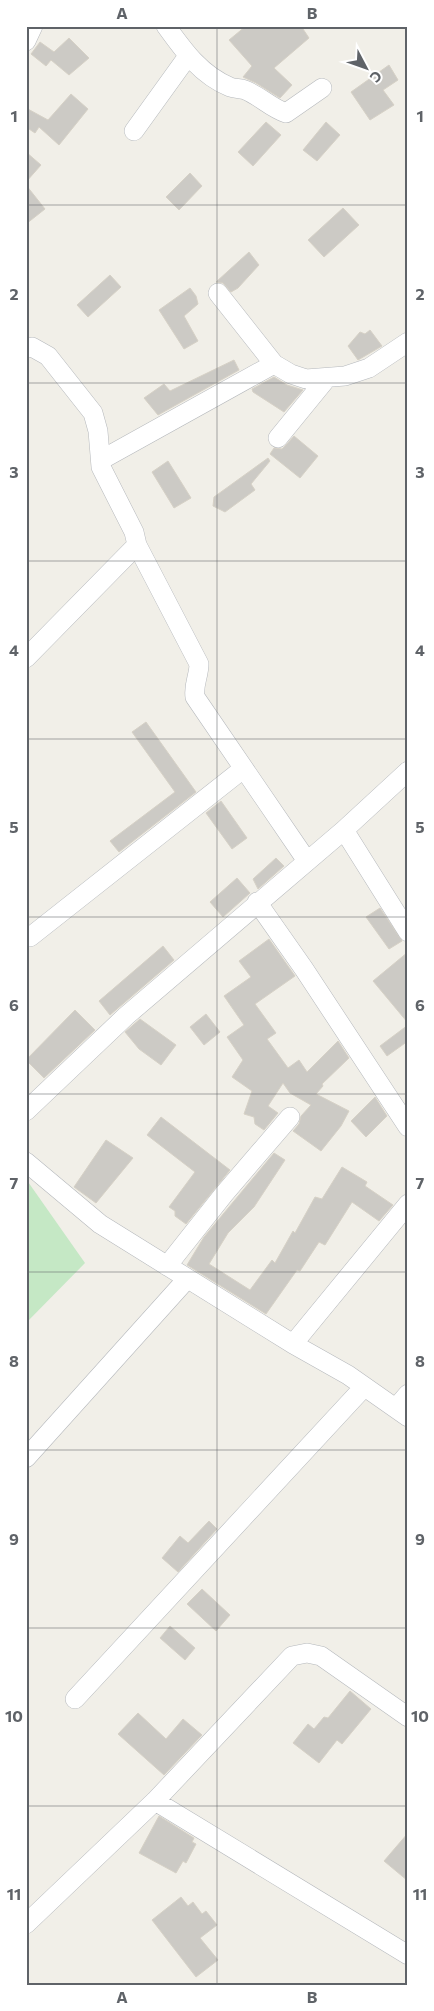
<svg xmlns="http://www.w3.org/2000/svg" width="434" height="2011" font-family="Commissioner,sans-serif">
	<rect width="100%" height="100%" fill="#f1efe8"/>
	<path fill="#c5e8c5" d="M26 1179 85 1263 26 1323Z"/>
	<path fill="#cccac5" stroke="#d6d1c6" d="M246 26H301L309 38 274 68 292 85 280 98 256 83 243 77 252 66 229 40Z
		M69 38 89 58 69 75 51 60 46 66 31 54 40 42 54 52Z
		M389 65 398 80 383 90 394 105 370 120 351 92Z
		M71 94 88 109 59 145 39 127 35 133 26 127V108L48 120Z
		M266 122 281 135 253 166 238 152Z
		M326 122 340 135 317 161 303 150Z
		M26 152 41 165 26 182Z
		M190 173 202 186 179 210 166 197Z
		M26 185 45 209 26 224Z
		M343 208 359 225 324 257 308 240Z
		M249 252 259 265 238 288 231 292 223 283 216 282Z
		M110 275 121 287 88 317 77 305Z
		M190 288 196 296 198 304 184 316 198 341 184 349 159 310Z
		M370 330 382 346 358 360 348 346 360 332 365 334Z
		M234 360 239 370 158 415 144 398 164 384 170 391Z
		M274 377 287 385 303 390 284 412 253 392 252 389Z
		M294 436 318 456 300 478 270 454 274 448 282 449 286 445Z
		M268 458 270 461 251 484 255 490 225 512 213 506 214 497Z
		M168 461 191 498 174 508 152 472Z
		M146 722 196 792 119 852 110 841 175 792 132 732Z
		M221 801 247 838 232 849 206 813Z
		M276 858 284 866 258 889 253 879Z
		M237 878 250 893 223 917 210 902Z
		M380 908 402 941 389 949 366 917Z
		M269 939 295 976 255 1004 276 1033 267 1039 288 1068 299 1060 307 1072 338 1041 349 1058 322 1084 323 1086 316 1094 349 1111 341 1126 321 1151 293 1131 299 1124 301 1116 311 1105 290 1093 283 1083 268 1106 278 1113 264 1130 255 1124 254 1117 244 1114 252 1091 232 1077 243 1060 227 1037 244 1025 224 996 251 977 239 961Z
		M163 946 174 960 110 1015 99 1001Z
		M408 952V1023L373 981Z
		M75 1010 95 1030 44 1078 26 1060Z
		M206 1014 220 1032 204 1045 190 1027Z
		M140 1019 176 1045 161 1065 139 1049 125 1032Z
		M408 1025V1041L387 1056 380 1046Z
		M375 1097 387 1116 366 1137 351 1121Z
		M161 1117 230 1170 186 1224 175 1216V1211L169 1207 195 1172 147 1135Z
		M106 1140 133 1158 96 1203 74 1187Z
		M274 1153 285 1160 254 1207 228 1233 209 1264 250 1290 272 1260 275 1263 293 1231 295 1233 315 1197 322 1199 342 1167 367 1182 365 1186 393 1205 379 1221 352 1202 325 1245 319 1242 300 1271 297 1270 266 1314 187 1265 204 1237Z
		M209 1521 217 1529 178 1572 162 1558 180 1536 188 1543Z
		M202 1589 230 1615 216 1631 187 1604Z
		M170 1626 195 1648 185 1660 160 1638Z
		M350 1691 371 1709 342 1744 337 1740 319 1763 293 1743 308 1724 314 1729 324 1717 328 1718Z
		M138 1713 166 1739 183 1719 202 1735 164 1775 118 1734Z
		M159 1816 194 1838 192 1842 196 1844 186 1863 183 1861 176 1873 139 1853Z
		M408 1833V1881L384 1861Z
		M181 1897 188 1906 193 1902 202 1914 206 1911 217 1925 200 1938 218 1960 196 1977 152 1920Z"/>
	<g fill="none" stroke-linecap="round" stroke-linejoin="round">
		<defs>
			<path id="street" d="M166 26C184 51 201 75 230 87 235 89 240 88 245 90 260 96 271 108 286 113L322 88
				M26 41 33 26
				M134 131 188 56
				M218 293 274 364 291 374 306 379 345 376 369 368 408 342
				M26 348 32 347 48 356 93 413 98 431 101 467 134 532 137 545 26 658
				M278 438 327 378
				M101 460 274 364
				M137 545 199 664C199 676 193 685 195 697L307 861
				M344 830 408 932
				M257 902 304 969 408 1127
				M30 937 243 769
				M26 1111 126 1016 344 830 408 771
				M26 1162 100 1224 293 1344 348 1375 408 1417
				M167 1266 224 1194 290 1117
				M293 1344 408 1204
				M396 1408 408 1394
				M26 1458 187 1279
				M75 1699 364 1387
				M155 1801 408 1955
				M26 1924 155 1801 292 1656 307 1653 321 1656 408 1717"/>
		</defs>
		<use href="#street" stroke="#b5b8bc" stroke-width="20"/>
		<use href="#street" stroke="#fff" stroke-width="19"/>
	</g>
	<path fill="none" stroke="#5f6368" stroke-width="1" stroke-opacity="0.55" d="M217 26V1985M26 205H408M26 383H408M26 561H408M26 739H408M26 917H408M26 1094H408M26 1272H408M26 1450H408M26 1628H408M26 1806H408"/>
	<rect width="434" height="2011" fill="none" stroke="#ffffff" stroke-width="55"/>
	<g transform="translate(366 68) rotate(131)" stroke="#ffffff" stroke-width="4" paint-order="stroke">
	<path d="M0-4L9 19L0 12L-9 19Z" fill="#5f6368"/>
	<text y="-8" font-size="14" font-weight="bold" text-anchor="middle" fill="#5f6368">С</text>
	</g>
	<rect x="28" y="28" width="378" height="1956" fill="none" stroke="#5f6368" stroke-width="2"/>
	<g font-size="16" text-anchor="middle" font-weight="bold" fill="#5f6368">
		<text x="122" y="19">A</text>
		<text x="312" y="19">B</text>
		<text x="14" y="122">1</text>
		<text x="420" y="122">1</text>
		<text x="14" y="300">2</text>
		<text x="420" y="300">2</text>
		<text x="14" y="478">3</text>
		<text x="420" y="478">3</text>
		<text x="14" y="656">4</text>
		<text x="420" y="656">4</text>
		<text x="14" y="833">5</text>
		<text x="420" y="833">5</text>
		<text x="14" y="1011">6</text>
		<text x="420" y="1011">6</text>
		<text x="14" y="1189">7</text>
		<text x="420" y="1189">7</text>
		<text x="14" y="1367">8</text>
		<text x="420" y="1367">8</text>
		<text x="14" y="1545">9</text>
		<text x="420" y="1545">9</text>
		<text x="14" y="1722">10</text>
		<text x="420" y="1722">10</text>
		<text x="14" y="1900">11</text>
		<text x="420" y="1900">11</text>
		<text x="122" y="2003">A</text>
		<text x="312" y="2003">B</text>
	</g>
</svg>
